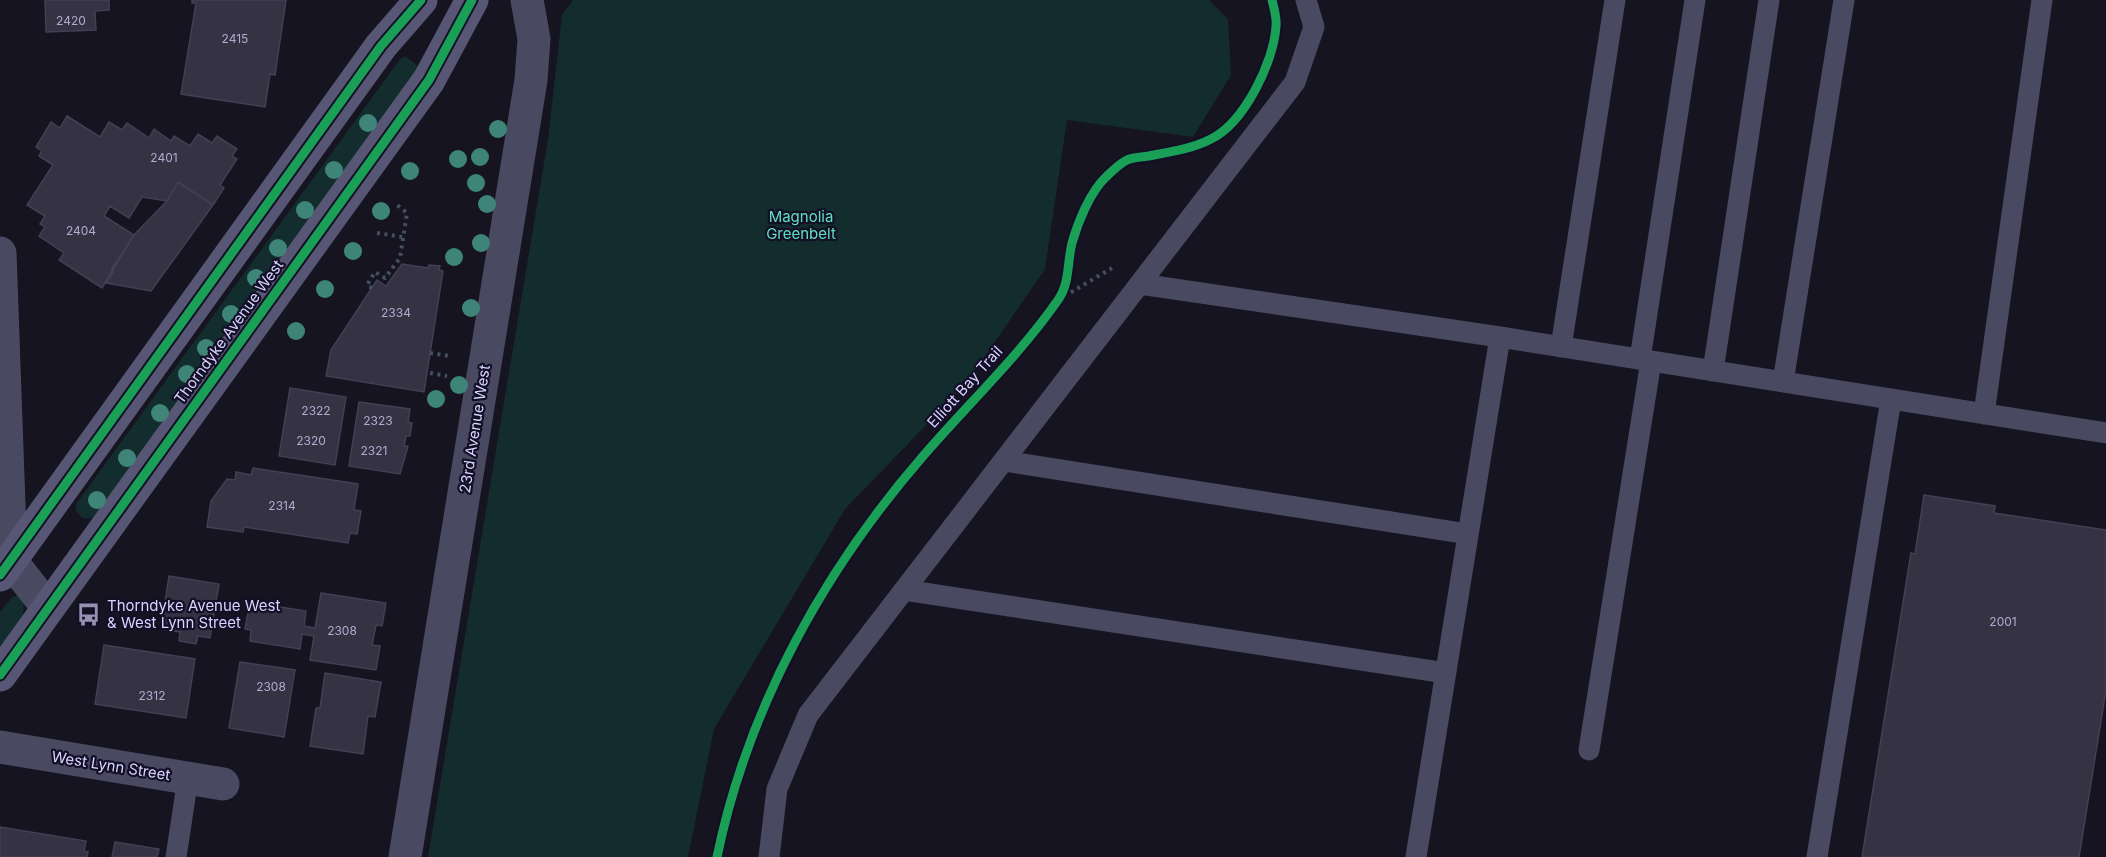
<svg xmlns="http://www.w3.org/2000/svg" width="2106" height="857" font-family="Inter,sans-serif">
	<rect width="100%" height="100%" fill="#161421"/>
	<path fill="#132c2d" d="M573 0H1209L1228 19 1231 75 1193 137 1067 120 1045 269 966 384 845 509 714 729 688 857H428L548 139 562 15Z
		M405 56 418 66 415 76 99 519 82 518 76 511V504L400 59Z
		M13 596H21C31 615 11 640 0 654V612Z"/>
	<path fill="#343243" stroke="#433f54" stroke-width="1.5" d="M45 0H109V10L95 11 96 30 46 32Z
		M192 0H286L275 75 270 74 265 107 181 94 196 3H192Z
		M67 116 100 137 109 122 122 130 127 123 149 138 154 129 171 141 174 136 190 146 198 134 212 143 217 136 237 149 232 156 237 159 220 185 224 188 213 205 178 182 167 201 142 197 129 218 110 206 104 216 134 235 102 288 59 260 64 253 39 236 45 227 40 224 45 216 27 205 53 165 39 156 42 151 36 147 51 122 60 128Z
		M178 182 213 205 151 291 106 283 113 272 111 270 134 235 167 201Z
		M402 264 428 268 429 265 440 266 439 270 443 271 424 392 326 376 331 350 377 280 386 286Z
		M290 388 346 397 335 465 279 456Z
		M359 402 410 409 408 422 412 423 410 436H406L404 446H408L400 474 349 466Z
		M253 468 358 484 354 510 361 511 357 534 350 533 348 543 244 527 243 532 207 527 211 501 227 479 235 480 236 472 251 475Z
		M1924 495 1995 506 1994 513 2106 530V690L2079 857H1862L1911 553 1915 554Z
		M169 576 219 584 210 638 198 636 196 644 179 641 180 632 161 629Z
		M321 593 386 603 382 626 376 625 372 645 380 646 376 670 310 660 314 636 302 634 300 649 250 641 251 630 245 629 250 602 306 611 304 626 315 628Z
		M104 645 195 659 186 718 95 704Z
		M240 662 295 670 284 737 229 728Z
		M325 673 381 682 375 717 368 716 363 754 310 746 316 708H320Z
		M0 827 86 841 84 851 88 852 87 857H0Z
		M115 842 159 849 157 857H112Z"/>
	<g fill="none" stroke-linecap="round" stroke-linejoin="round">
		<path stroke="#44505f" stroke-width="4" stroke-dasharray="3 4.5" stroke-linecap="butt" d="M377 233 403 237
			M372 288 367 285 375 272 385 278 400 258 407 213 397 205
			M1058 300 1112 268
			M430 353 450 356
			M430 373 447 376"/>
		<path stroke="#4a4962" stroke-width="21" d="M1140 284 1500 337 2106 433
			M1561 347 1615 0
			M1640 359 1695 0
			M1713 371 1769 0
			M1783 382 1844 0
			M1984 414 2042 0
			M1004 461 1468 534
			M904 590 1446 673
			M1589 750 1651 361
			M176 857 188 778
			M769 857 777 789 808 715 1295 82 1314 27 1306 0
			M1416 857 1500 337
			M1817 857 1891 399"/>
		<path stroke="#4a4962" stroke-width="33" d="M0 253 11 561 48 608
			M0 747 223 784
			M405 857 531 80 534 39 527 0"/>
		<path stroke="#575674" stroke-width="33" d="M0 575 381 46 421 0
			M0 675 429 80 472 0"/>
		<defs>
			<path id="cycleway" d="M0 575 381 46 421 0
				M0 675 429 80 472 0
				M717 857C748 707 824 570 924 455 968 404 1019 356 1058 300 1070 283 1067 263 1072 243 1078 222 1090 192 1106 177 1112 171 1121 163 1127 160 1133 157 1142 157 1149 156 1169 152 1192 149 1211 139 1244 123 1274 62 1276 26 1277 18 1274 8 1272 0"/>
		</defs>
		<use href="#cycleway" stroke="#130f26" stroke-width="13"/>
		<use href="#cycleway" stroke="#1a9f57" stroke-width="9"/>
	</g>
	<g fill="#3e8478">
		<circle cx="368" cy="123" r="9"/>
		<circle cx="498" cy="129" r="9"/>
		<circle cx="480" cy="157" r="9"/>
		<circle cx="458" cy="159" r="9"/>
		<circle cx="334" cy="170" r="9"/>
		<circle cx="410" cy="171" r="9"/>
		<circle cx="476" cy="183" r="9"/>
		<circle cx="487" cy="204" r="9"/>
		<circle cx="305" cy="210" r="9"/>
		<circle cx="381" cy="211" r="9"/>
		<circle cx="481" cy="243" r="9"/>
		<circle cx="278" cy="248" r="9"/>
		<circle cx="353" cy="251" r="9"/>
		<circle cx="454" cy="257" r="9"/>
		<circle cx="256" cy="278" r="9"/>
		<circle cx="325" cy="289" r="9"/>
		<circle cx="471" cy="308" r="9"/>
		<circle cx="231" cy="314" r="9"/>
		<circle cx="296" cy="331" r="9"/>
		<circle cx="206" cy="348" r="9"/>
		<circle cx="187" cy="374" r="9"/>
		<circle cx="459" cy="385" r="9"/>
		<circle cx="436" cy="399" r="9"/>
		<circle cx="160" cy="413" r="9"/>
		<circle cx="127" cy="458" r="9"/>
		<circle cx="97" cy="500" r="9"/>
	</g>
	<defs>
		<symbol id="bus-bare" viewBox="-9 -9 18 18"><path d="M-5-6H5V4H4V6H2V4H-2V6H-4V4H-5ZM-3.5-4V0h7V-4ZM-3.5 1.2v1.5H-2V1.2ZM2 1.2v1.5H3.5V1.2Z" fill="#9591b1" stroke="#130f26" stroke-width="2.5" paint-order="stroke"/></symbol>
	</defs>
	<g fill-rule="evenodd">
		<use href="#bus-bare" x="72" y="598" width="33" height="33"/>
	</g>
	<g text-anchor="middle" stroke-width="4.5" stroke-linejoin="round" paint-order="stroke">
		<g font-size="12" fill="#b0acd0">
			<text x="71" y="25">2420</text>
			<text x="235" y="43">2415</text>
			<text x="164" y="162">2401</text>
			<text x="81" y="235">2404</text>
			<text x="396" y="317">2334</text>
			<text x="316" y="415">2322</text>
			<text x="378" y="425">2323</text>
			<text x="311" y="445">2320</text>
			<text x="374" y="455">2321</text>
			<text x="282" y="510">2314</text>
			<text x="2003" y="626">2001</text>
			<text x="342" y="635">2308</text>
			<text x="271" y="691">2308</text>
			<text x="152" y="700">2312</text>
		</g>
		<g font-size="15" fill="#5fe0c0" stroke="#130f26">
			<text x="801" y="222">Magnolia<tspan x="801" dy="17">Greenbelt</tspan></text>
		</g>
		<g font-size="15" fill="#d9d4ff" stroke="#130f26">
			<text transform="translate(229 332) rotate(-54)" y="5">Thorndyke Avenue West</text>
			<text transform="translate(965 387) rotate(-48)" y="5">Elliott Bay Trail</text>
			<text transform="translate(475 429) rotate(-81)" y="5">23rd Avenue West</text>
			<text transform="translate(111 766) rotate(9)" y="5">West Lynn Street</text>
		</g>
		<g font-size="15" fill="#d9d4ff" stroke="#130f26" text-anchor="start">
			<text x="107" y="611">Thorndyke Avenue West<tspan x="107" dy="17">&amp; West Lynn Street</tspan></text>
		</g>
	</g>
</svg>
